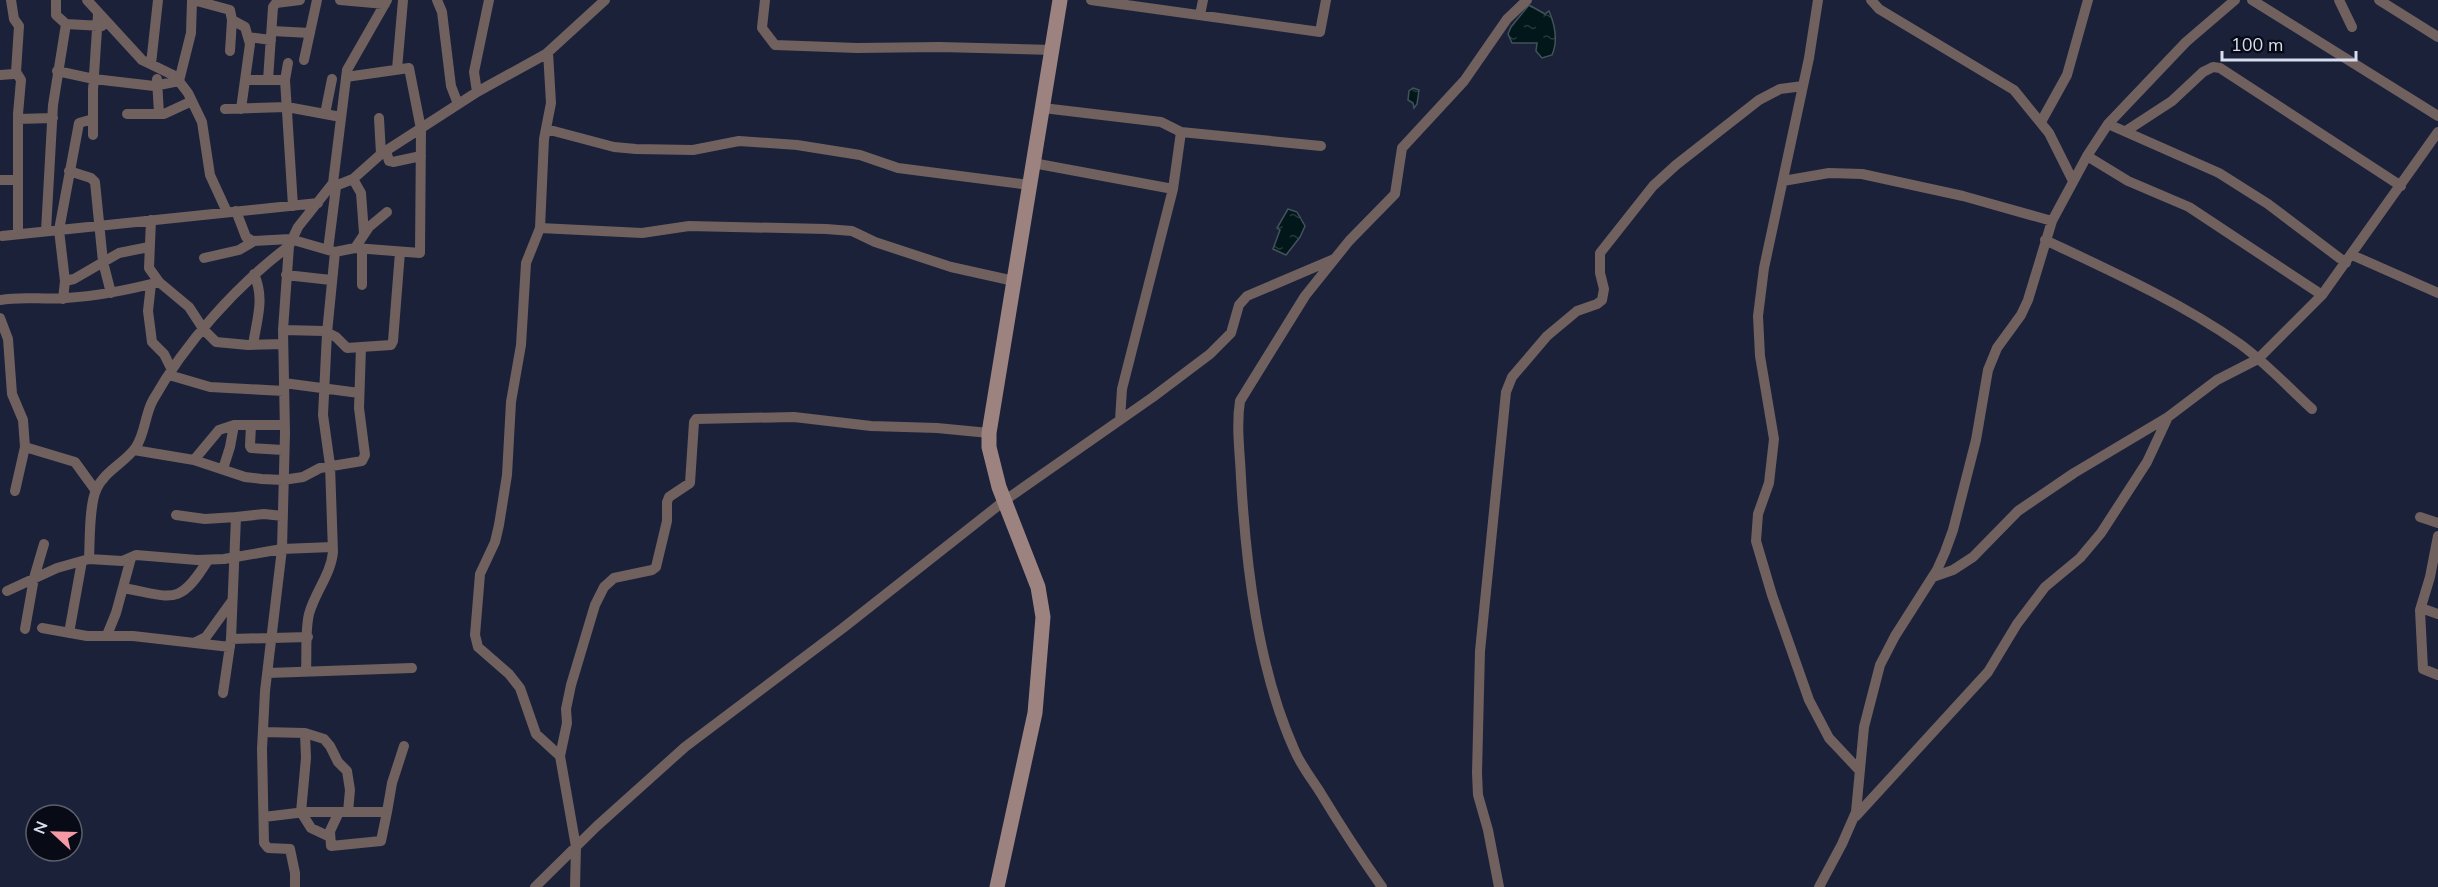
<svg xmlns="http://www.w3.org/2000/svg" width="2438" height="887" font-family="'Nunito Sans',sans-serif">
	<defs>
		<pattern id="water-ripples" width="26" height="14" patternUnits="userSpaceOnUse" patternTransform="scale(1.5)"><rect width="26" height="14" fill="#02171a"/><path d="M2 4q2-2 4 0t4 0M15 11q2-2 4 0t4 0" fill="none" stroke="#26383c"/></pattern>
	</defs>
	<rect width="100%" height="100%" fill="#1a2139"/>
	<path fill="url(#water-ripples)" stroke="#42525a" stroke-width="1.5" d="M1529 5 1545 14 1549 11C1555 25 1558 41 1552 55L1542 58 1536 51 1537 43H1512L1508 34 1511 27Z
		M1413 88 1419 90 1417 104 1414 108 1413 103 1408 100 1409 91Z
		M1288 209 1297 212 1305 226 1300 237 1286 255 1273 249 1280 230 1277 228Z"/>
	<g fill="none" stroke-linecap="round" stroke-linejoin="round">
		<path stroke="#70605e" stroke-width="10" d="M87 0 142 60 175 76 188 93 202 122 210 175 227 212
			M193 0 230 10 232 20 245 27 250 44 241 109
			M340 0 385 4
			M437 0 442 12 451 86 458 104
			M765 0 762 28 775 45 857 48 940 47 1054 50
			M1091 0 1320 32 1326 0
			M1818 0 1809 58 1764 268 1758 316 1760 356 1774 439 1769 483 1758 514 1756 541 1772 595 1809 700 1829 738 1860 771
			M1871 0 1879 9 2014 90 2049 133 2073 181
			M2252 0 2438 116
			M2339 0 2352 27
			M2379 0 2438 37
			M1200 15 1203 0
			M66 24 102 26
			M272 31 310 33
			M248 37 271 40
			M230 51 232 20
			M548 52 551 103 544 139 540 228 526 263 521 345 511 402 507 475 499 525 495 542 480 574 475 635 478 647 509 674 520 688 536 734 560 756 576 847 575 887
			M304 60 317 0
			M151 64 158 0
			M397 69 403 0
			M57 71 94 79 154 86 179 81 191 33 192 0
			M16 72 21 80 18 114V234
			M0 75 14 74 16 72 19 26 14 19 11 0
			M346 77 409 68 421 129 420 253 355 248
			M157 79 159 114
			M245 80H285L293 206
			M268 80 273 7 276 3 300 0
			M285 80 288 63
			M477 92 474 72 489 0
			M1043 108 1161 122 1181 132 1173 189 1122 389 1120 420
			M225 109 287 107 341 117
			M127 114H164L192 101
			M325 114 332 79
			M379 118 381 154
			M18 119 53 118
			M2041 122 2067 75 2088 0
			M2108 124 2219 173 2268 204 2346 263
			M546 129 614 147 636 149 693 150 739 141 797 145 860 155 898 168 1029 185
			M2126 131 2172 101 2203 72 2213 67 2220 68 2401 186
			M1181 132 1321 146
			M93 135V90L98 14
			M386 151 389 161 393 162 421 156
			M2087 156 2128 181 2189 207 2322 295
			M1033 163 1173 189
			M69 171 91 178 95 182 103 262 111 293
			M353 179 361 193 364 233
			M0 180H18
			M1783 181 1829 173 1862 174 1963 196 2052 221
			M330 188 353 179 381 154 477 92 546 54 605 0
			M236 211 246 237 252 241 290 239 335 252 327 333 323 415 330 465 333 552C331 574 315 592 309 614 305 631 307 653 306 671
			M151 220 149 268 159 282 189 307 204 330 216 342 248 345 283 344
			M540 228 642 233 689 226 826 229 852 231 875 242 951 267 1014 281
			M46 231 53 105 66 24 56 15V0
			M2 236 318 203
			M2045 240C2111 271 2180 302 2240 344 2266 363 2288 387 2312 409
			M328 250 336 187
			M335 252 355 248 369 227 387 212
			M2352 255 2438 293
			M204 258 239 250 254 241
			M286 275 331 280
			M65 281 59 230 79 123 93 119
			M151 284 148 311 152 342 164 354 172 370
			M362 285V249
			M63 299 65 281 74 279 119 253 149 247
			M0 300C22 296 44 300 66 298 98 296 128 290 159 282
			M0 318 8 339 12 394 23 420 25 447 15 491
			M253 345C257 318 265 299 254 274
			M361 347 391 345 393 341 400 252
			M169 375 210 387 284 391
			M284 383 359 393
			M251 425 250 446 251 448 283 450
			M25 447 75 462 96 491
			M134 450 194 460 245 477 262 479 283 480 303 477 320 468 362 461 365 455 359 408 361 347 347 348 336 337 324 331 283 330
			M194 460 219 430 234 425H285
			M223 469 230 447 234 425
			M176 515 205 519 236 517 231 639 223 693
			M236 517 264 514 283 516
			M2420 517 2438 523
			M2438 536 2430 577 2420 610 2423 669 2438 675
			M89 559C90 540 89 507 96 490 104 471 125 463 136 447 145 434 145 414 153 400 185 343 237 285 289 246
			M1933 577 1953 570 1973 557 2018 511 2074 473 2168 417
			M123 588C173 597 179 607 208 560
			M7 591 57 568 89 559 122 561 136 555 197 560 224 559 282 549 332 547
			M2421 608 2438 614
			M42 628 87 636H133L230 647
			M25 629 34 578 44 544
			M69 633 82 561
			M107 635 116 613 131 558
			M231 639 308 637
			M196 642 206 637 232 601
			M268 673 412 668
			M263 732 305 733 306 758 301 812 311 828 330 837
			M305 733 324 739 330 746 338 762 347 771 350 790 348 812
			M560 756 567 723 566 709 571 685 595 605 604 587 614 578 652 570 656 567 667 521V502L669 497 690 483 694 422 696 419 794 417 871 426 937 428 989 433
			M387 812 392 783 404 746
			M1856 816 1988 672 2017 624 2045 587 2080 558 2101 533 2147 462 2168 417 2217 380 2258 359 2322 295 2438 132
			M264 817 305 812H387L381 841 331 846 330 831 339 812
			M295 887V873L290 849 268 848 264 843 262 749 265 691 282 549 285 433 283 330 289 246 298 227 333 183 347 70 387 0
			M535 887 597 826 685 747 843 628 1004 501 1153 397 1210 354 1231 333 1239 305 1247 296 1334 259
			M1382 887C1360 856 1340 825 1320 792 1311 778 1300 764 1294 749 1258 669 1246 566 1241 478 1240 452 1236 427 1240 401L1305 296 1349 241 1395 194 1402 148 1464 81 1507 19 1527 0
			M1499 887 1488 830 1478 795 1477 773 1480 651 1506 392 1512 377 1547 336 1577 311 1597 304 1602 300 1604 289 1600 273V253L1653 186 1676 165 1759 100 1780 89 1803 86
			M1819 887 1842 844 1856 812 1864 727 1880 665 1895 636 1937 570 1945 552 1953 530 1976 440 1988 370 1997 348 2021 315 2028 300 2052 221 2087 156 2108 124 2186 42 2235 0"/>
		<path stroke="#9d8380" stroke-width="15" d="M997 887 1035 713 1043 617 1038 587 999 487 989 447V433L1060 0"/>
	</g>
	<g transform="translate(54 833) rotate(292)"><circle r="28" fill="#080b16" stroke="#5b5f6c" stroke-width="1.5"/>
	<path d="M0-4.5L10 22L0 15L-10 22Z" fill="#f49aa5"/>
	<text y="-9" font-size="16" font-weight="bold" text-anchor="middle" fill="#d8ddee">N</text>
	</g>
	<path d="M2222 51v9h134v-9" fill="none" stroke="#d8ddee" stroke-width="3"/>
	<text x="2231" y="51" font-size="18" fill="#d8ddee" stroke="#080b16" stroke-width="4.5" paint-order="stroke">100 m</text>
</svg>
